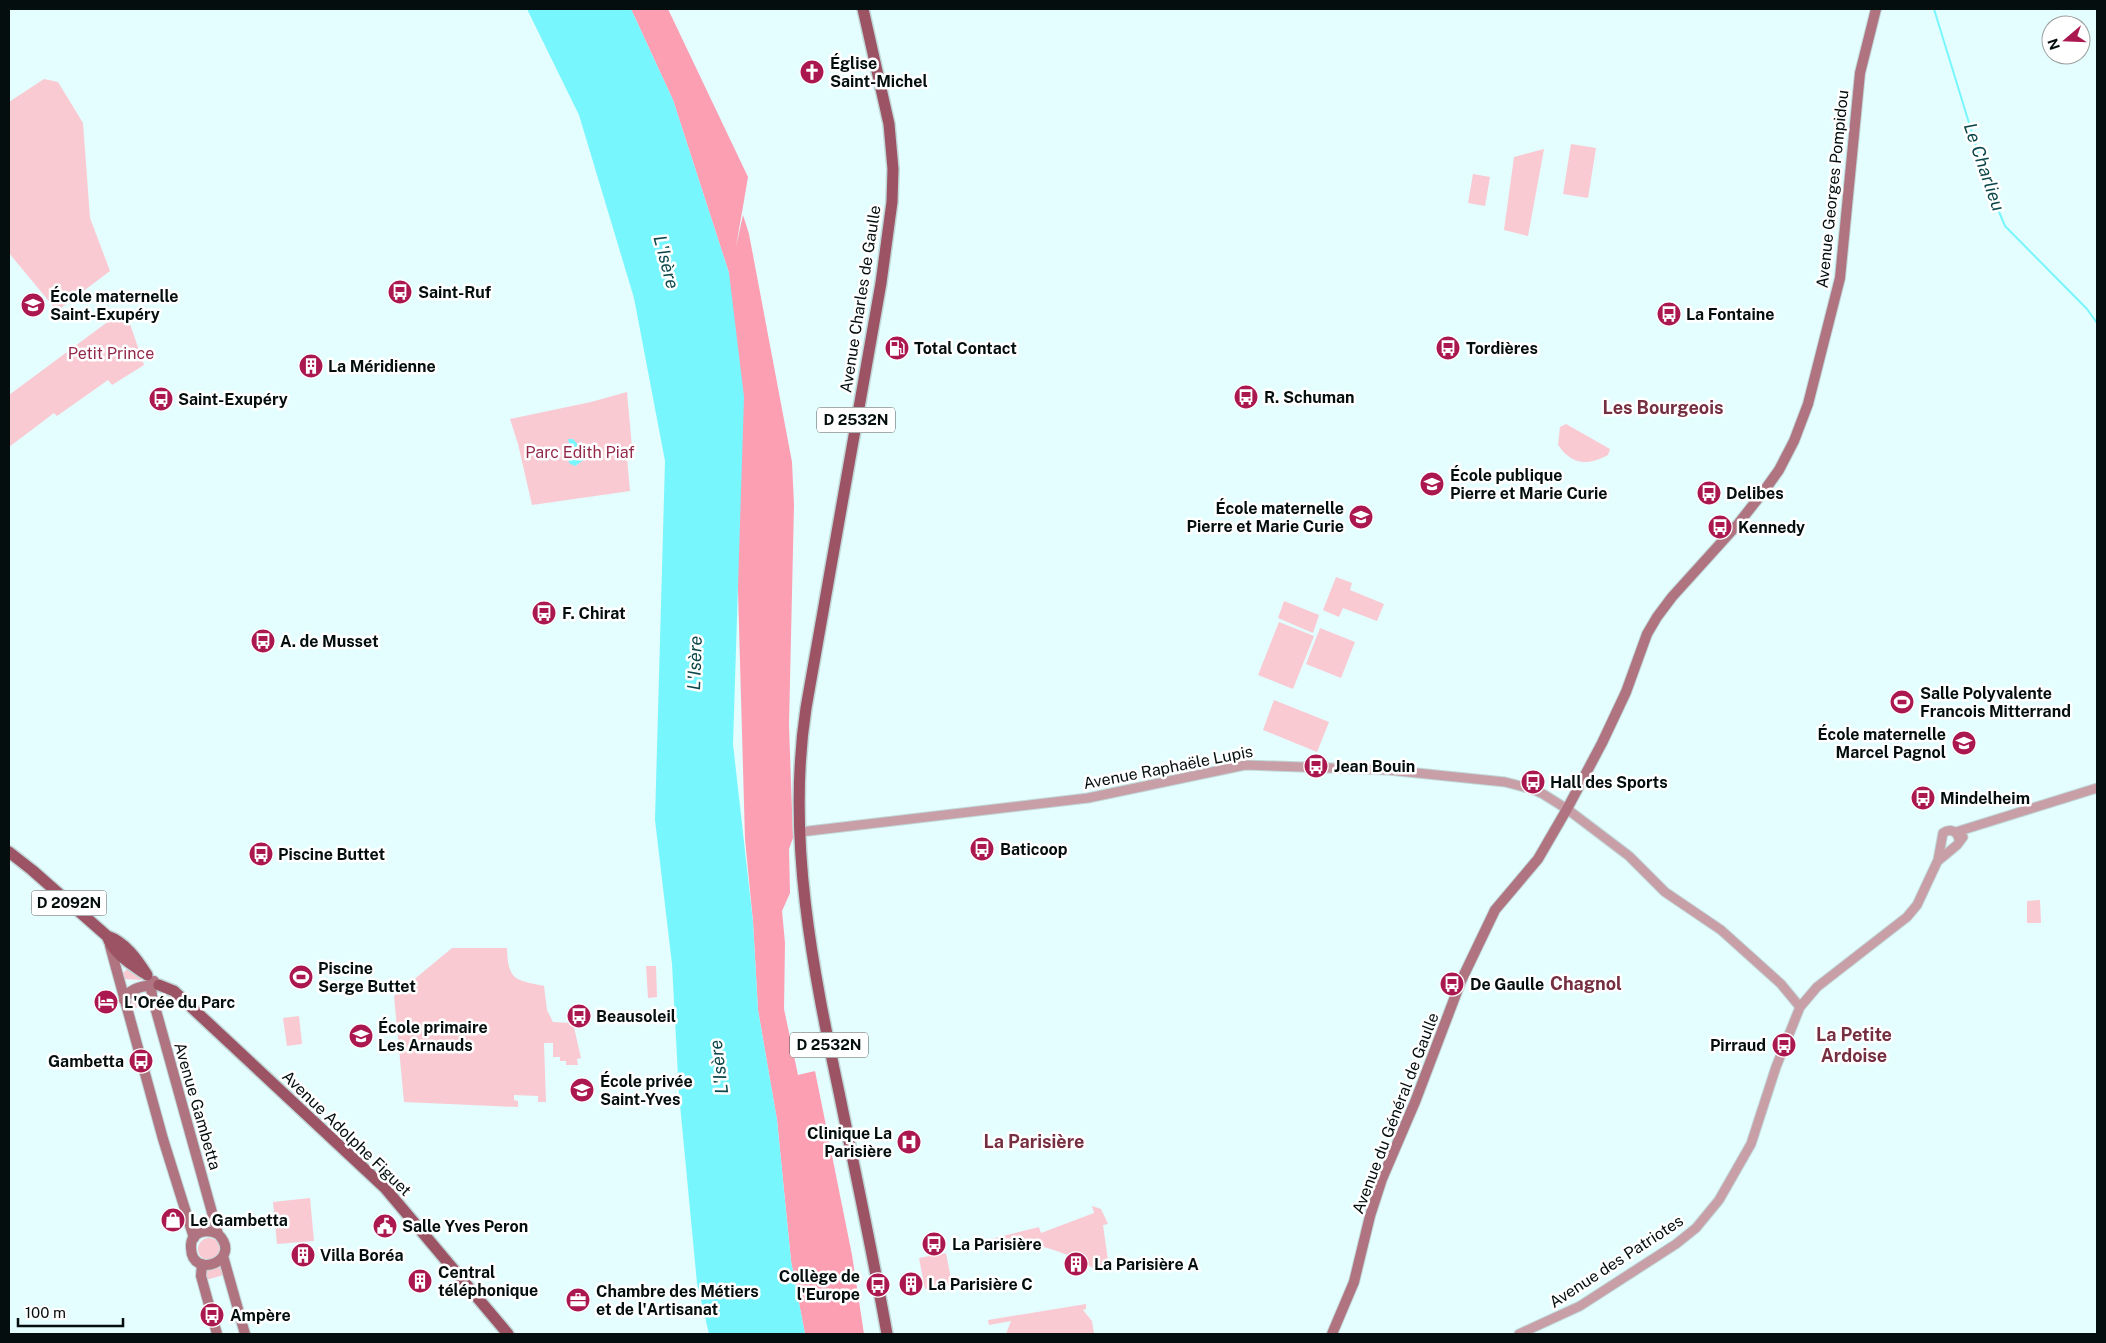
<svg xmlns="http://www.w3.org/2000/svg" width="2106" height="1343" font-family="'Public Sans',sans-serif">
	<rect width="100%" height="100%" fill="#e4fdfe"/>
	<path fill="#f9cad2" d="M44 79 58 82 83 123 90 218 110 271 57 311 9 253V102Z
		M1571 144 1596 148 1588 198 1563 194Z
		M1544 149 1528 236 1504 230 1514 157Z
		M1473 174 1490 177 1485 206 1468 203Z
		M121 312 127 315 144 365 112 385 108 380 57 416 54 413 9 447V395Z
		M627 392 633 458H627L630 491 532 505 518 444 510 419 591 402Z
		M1566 424 1610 449 1608 455C1587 466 1572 465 1558 445L1560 427Z
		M1336 577 1352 583 1350 590 1384 604 1377 621 1343 608 1339 617 1323 610Z
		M1284 601 1319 615 1313 633 1278 618Z
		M1279 622 1314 636 1293 689 1258 675Z
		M1320 628 1355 642 1341 678 1306 664Z
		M1274 700 1329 722 1317 752 1263 730Z
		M2040 900 2041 923H2027V901Z
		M452 948H507C508 981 515 980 544 986L547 1010 553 1022 573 1023 581 1058 577 1059 578 1065H566V1061H560V1057H553V1043H544L546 1102H538V1096L514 1095V1100L518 1101V1107L404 1102 394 996Z
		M646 966H656L657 997 648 998Z
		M129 967 142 980 123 979 122 974Z
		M139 993 145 995 149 1004 131 1009C129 1000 130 997 139 993Z
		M299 1016 302 1044 287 1046 283 1018Z
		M310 1198 314 1241 277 1244 273 1202Z
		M1092 1206 1101 1209 1108 1224 1103 1225 1109 1267 1096 1270C1061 1247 1018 1237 977 1247L979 1242 1039 1227 1041 1233 1094 1213Z
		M198 1249a11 11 0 1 1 22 0a11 11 0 1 1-22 0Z
		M946 1253 952 1284 925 1289 919 1258Z
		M222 1264 227 1274 206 1280 204 1269Z
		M1086 1304V1309L1083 1310 1092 1321 1094 1334H1006L1011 1321 989 1325 988 1320Z"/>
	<path fill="#fc9fb3" d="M631 9H668L748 177 736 247 743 215 749 234 792 462 794 505 789 725 793 838 789 849 790 893 782 911 785 943 784 1009 798 1075 815 1071 852 1255 864 1334H805L791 1261 777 1120 758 1010 753 922 745 839 729 273 673 100Z"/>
	<path fill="#78f6fe" d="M527 9H631L673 100 729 273 744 397 733 744 753 922 758 1010 777 1120 791 1261 805 1334H709L697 1283 679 1094 672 964 655 820 665 461 634 298 579 115Z
		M568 439H573L585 453V459L575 466 569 463 568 457 571 454 577 453 575 448 569 443Z"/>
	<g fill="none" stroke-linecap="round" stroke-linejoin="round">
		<path stroke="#78f6fe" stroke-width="2" d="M1934 9 1989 188 2005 226 2087 309 2097 323"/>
		<defs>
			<path id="tertiary" d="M800 832 1088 798 1245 765 1388 770 1505 782 1532 789 1543 794 1567 809 1629 856 1665 892 1721 930 1781 984 1800 1007
				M1956 832 2097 788
				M1939 860 1957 845 1963 837
				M1519 1334 1580 1306 1676 1244 1696 1228 1719 1200 1751 1144 1776 1067 1800 1007 1817 987 1907 917 1917 905 1938 860 1943 833C1950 828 1958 831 1959 840"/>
			<path id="secondary" d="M110 946 163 1139 194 1238
				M154 981 151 985 152 996 218 1234C244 1260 192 1281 191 1248 190 1232 206 1228 218 1234
				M124 1000C129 989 139 987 151 985
				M223 1256 245 1334
				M202 1264 201 1276 217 1334
				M1332 1334 1354 1282 1370 1216 1382 1179 1415 1102 1461 981 1495 910 1538 859 1567 809 1602 743 1626 692 1647 634 1657 617 1672 597 1738 524 1764 491 1779 470 1794 441 1808 404 1840 278 1860 73 1876 9"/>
			<path id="primary" d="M863 9 889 124 893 169 892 202 881 283 806 708C786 838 813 970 840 1097 856 1176 873 1255 887 1334
				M9 852 32 870 107 936C125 942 137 959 147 975
				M107 936C113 953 129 963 144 973
				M159 985 174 991 385 1188 508 1334"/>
		</defs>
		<use href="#tertiary" stroke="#c0d7d8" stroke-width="11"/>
		<use href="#secondary" stroke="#c0d7d8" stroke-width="12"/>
		<use href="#primary" stroke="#c0d7d8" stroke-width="14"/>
		<use href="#tertiary" stroke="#c99fa7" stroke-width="9"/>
		<use href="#secondary" stroke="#af7480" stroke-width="10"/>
		<use href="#primary" stroke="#9c5465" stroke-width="11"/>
	</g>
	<defs>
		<symbol id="church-disc" viewBox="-11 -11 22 22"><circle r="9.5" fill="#aa184f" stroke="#fff"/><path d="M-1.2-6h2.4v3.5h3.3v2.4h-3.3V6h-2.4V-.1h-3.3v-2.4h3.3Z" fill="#fff"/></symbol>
		<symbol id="bus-disc" viewBox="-11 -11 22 22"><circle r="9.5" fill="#aa184f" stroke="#fff"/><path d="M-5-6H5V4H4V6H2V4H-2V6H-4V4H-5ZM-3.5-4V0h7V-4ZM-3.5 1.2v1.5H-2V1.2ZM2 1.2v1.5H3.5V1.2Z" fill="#fff"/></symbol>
		<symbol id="school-disc" viewBox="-11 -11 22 22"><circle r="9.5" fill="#aa184f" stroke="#fff"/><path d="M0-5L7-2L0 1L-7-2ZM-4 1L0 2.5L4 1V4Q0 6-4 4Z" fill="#fff"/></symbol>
		<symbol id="fuel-disc" viewBox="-11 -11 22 22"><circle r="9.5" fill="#aa184f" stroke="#fff"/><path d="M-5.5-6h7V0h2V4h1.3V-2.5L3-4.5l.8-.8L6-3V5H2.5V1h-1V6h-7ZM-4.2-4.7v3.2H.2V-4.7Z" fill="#fff"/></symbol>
		<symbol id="building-disc" viewBox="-11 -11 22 22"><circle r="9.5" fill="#aa184f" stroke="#fff"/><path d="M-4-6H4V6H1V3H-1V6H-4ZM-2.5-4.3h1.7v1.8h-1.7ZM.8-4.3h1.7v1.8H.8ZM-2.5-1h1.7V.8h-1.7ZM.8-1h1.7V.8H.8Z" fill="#fff"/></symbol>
		<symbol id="stadium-disc" viewBox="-11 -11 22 22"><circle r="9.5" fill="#aa184f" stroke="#fff"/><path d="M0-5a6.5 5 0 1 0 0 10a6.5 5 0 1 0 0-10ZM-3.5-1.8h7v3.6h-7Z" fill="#fff"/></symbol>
		<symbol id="hotel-disc" viewBox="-11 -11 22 22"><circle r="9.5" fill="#aa184f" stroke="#fff"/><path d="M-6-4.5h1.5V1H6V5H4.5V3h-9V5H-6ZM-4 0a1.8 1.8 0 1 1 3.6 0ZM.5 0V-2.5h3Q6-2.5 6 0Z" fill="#fff"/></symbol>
		<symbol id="hospital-disc" viewBox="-11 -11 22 22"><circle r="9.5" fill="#aa184f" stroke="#fff"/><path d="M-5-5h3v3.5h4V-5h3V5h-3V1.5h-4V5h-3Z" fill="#fff"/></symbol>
		<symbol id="shop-disc" viewBox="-11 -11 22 22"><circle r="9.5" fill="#aa184f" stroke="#fff"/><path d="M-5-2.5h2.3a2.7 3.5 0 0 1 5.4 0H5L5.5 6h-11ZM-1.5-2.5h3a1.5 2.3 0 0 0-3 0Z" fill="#fff"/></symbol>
		<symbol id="civic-disc" viewBox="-11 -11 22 22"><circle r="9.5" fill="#aa184f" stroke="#fff"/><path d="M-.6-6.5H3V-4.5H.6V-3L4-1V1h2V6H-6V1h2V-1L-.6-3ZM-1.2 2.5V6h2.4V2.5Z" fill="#fff"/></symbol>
		<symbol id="office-disc" viewBox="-11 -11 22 22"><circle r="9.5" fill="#aa184f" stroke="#fff"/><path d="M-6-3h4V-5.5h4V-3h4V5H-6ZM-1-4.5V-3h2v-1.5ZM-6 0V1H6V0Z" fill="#fff"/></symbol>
	</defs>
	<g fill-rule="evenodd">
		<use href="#church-disc" x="798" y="58" width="28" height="28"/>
		<use href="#bus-disc" x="386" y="278" width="28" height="28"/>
		<use href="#school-disc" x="19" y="291" width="28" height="28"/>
		<use href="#bus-disc" x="1655" y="300" width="28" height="28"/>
		<use href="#fuel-disc" x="883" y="334" width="28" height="28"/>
		<use href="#bus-disc" x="1434" y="334" width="28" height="28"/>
		<use href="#building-disc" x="297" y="352" width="28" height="28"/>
		<use href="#bus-disc" x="1232" y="383" width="28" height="28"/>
		<use href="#bus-disc" x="147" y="385" width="28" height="28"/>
		<use href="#school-disc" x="1418" y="470" width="28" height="28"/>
		<use href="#bus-disc" x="1695" y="479" width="28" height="28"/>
		<use href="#school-disc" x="1347" y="503" width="28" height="28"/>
		<use href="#bus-disc" x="1706" y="513" width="28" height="28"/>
		<use href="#bus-disc" x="530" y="599" width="28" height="28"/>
		<use href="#bus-disc" x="249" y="627" width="28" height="28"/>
		<use href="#stadium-disc" x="1888" y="688" width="28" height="28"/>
		<use href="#school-disc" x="1950" y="729" width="28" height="28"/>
		<use href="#bus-disc" x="1302" y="752" width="28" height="28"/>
		<use href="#bus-disc" x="1519" y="768" width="28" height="28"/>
		<use href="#bus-disc" x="1909" y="784" width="28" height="28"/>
		<use href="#bus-disc" x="968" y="835" width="28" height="28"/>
		<use href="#bus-disc" x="247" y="840" width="28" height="28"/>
		<use href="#stadium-disc" x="287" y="963" width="28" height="28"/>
		<use href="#bus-disc" x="1438" y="970" width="28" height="28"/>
		<use href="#hotel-disc" x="92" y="988" width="28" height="28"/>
		<use href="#bus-disc" x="565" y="1002" width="28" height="28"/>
		<use href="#school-disc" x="347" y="1022" width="28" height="28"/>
		<use href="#bus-disc" x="1770" y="1031" width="28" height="28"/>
		<use href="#bus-disc" x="127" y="1047" width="28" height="28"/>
		<use href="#school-disc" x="568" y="1076" width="28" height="28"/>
		<use href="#hospital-disc" x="895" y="1128" width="28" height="28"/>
		<use href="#shop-disc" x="159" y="1206" width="28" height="28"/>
		<use href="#civic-disc" x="371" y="1212" width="28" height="28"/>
		<use href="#bus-disc" x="920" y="1230" width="28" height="28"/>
		<use href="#building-disc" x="289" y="1241" width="28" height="28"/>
		<use href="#building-disc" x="1062" y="1250" width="28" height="28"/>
		<use href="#building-disc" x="406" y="1267" width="28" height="28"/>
		<use href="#building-disc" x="897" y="1270" width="28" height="28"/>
		<use href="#bus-disc" x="864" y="1271" width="28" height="28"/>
		<use href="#office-disc" x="564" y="1286" width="28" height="28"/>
		<use href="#bus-disc" x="198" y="1301" width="28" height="28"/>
	</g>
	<g text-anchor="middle" stroke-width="5" stroke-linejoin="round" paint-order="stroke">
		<g fill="#fff" stroke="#4f5656" stroke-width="1">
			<rect x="817" y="407.5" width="78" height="25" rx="4"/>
			<rect x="31.5" y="890.5" width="75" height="25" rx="4"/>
			<rect x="790" y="1032.5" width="78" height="25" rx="4"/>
		</g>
		<g font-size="15" font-weight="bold" fill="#040e0e">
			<text x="856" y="425">D 2532N</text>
			<text x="69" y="908">D 2092N</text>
			<text x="829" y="1050">D 2532N</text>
		</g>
		<g font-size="16" font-weight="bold" fill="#040e0e" stroke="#fff" text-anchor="start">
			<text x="830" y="69">Église<tspan x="830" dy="18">Saint-Michel</tspan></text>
			<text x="418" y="298">Saint-Ruf</text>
			<text x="50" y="302">École maternelle<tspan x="50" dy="18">Saint-Exupéry</tspan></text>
			<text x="1686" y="320">La Fontaine</text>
			<text x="914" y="354">Total Contact</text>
			<text x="1466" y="354">Tordières</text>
			<text x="328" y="372">La Méridienne</text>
			<text x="1264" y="403">R. Schuman</text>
			<text x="178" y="405">Saint-Exupéry</text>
			<text x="1450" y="481">École publique<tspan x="1450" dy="18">Pierre et Marie Curie</tspan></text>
			<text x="1726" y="499">Delibes</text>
			<text x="1344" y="514" text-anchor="end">École maternelle<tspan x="1344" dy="18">Pierre et Marie Curie</tspan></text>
			<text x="1738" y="533">Kennedy</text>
			<text x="562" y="619">F. Chirat</text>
			<text x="280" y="647">A. de Musset</text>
			<text x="1920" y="699">Salle Polyvalente<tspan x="1920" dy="18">Francois Mitterrand</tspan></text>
			<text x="1946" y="740" text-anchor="end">École maternelle<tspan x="1946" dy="18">Marcel Pagnol</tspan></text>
			<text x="1334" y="772">Jean Bouin</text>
			<text x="1550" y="788">Hall des Sports</text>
			<text x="1940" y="804">Mindelheim</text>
			<text x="1000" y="855">Baticoop</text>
			<text x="278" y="860">Piscine Buttet</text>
			<text x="318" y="974">Piscine<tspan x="318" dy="18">Serge Buttet</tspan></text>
			<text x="1470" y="990">De Gaulle</text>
			<text x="124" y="1008">L'Orée du Parc</text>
			<text x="596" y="1022">Beausoleil</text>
			<text x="378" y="1033">École primaire<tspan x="378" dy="18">Les Arnauds</tspan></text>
			<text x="1766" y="1051" text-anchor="end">Pirraud</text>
			<text x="124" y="1067" text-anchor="end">Gambetta</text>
			<text x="600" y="1087">École privée<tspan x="600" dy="18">Saint-Yves</tspan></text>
			<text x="892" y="1139" text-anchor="end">Clinique La<tspan x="892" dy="18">Parisière</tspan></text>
			<text x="190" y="1226">Le Gambetta</text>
			<text x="402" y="1232">Salle Yves Peron</text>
			<text x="952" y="1250">La Parisière</text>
			<text x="320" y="1261">Villa Boréa</text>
			<text x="1094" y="1270">La Parisière A</text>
			<text x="438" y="1278">Central<tspan x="438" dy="18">téléphonique</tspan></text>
			<text x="860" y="1282" text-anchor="end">Collège de<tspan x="860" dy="18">l'Europe</tspan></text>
			<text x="928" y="1290">La Parisière C</text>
			<text x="596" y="1297">Chambre des Métiers<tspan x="596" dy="18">et de l'Artisanat</tspan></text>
			<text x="230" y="1321">Ampère</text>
		</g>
		<g font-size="16" fill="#040e0e" stroke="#fff">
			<text transform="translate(1832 189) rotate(-84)" y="6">Avenue Georges Pompidou</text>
			<text transform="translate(860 299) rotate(-81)" y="6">Avenue Charles de Gaulle</text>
			<text transform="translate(1168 767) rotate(-11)" y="6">Avenue Raphaële Lupis</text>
			<text transform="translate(198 1106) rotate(74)" y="6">Avenue Gambetta</text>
			<text transform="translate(1395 1113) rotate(-69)" y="6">Avenue du Général de Gaulle</text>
			<text transform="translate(347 1133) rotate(44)" y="6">Avenue Adolphe Figuet</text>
			<text transform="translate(1616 1261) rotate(-33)" y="6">Avenue des Patriotes</text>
		</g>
		<g font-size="16" fill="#93294a" stroke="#fff">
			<text x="111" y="359">Petit Prince</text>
			<text x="580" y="458">Parc Edith Piaf</text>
		</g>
		<g font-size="18" font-style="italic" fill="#0b474a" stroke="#fff">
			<text transform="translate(1984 167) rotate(71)" y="6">Le Charlieu</text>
			<text transform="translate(666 262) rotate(75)" y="6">L'Isère</text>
			<text transform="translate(695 663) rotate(-88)" y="6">L'Isère</text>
			<text transform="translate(719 1067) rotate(-97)" y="6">L'Isère</text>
		</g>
		<g font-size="18" font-weight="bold" fill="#752f41" stroke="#fff">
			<text x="1663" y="414">Les Bourgeois</text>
			<text x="1586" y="990">Chagnol</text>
			<text x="1854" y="1041">La Petite<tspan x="1854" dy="21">Ardoise</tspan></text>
			<text x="1034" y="1148">La Parisière</text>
		</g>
	</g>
	<rect width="2106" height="1343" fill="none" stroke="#040e0e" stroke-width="20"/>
	<g transform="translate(2066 40) rotate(251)"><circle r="24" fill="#ffffff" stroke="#9b9f9f"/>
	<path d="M0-4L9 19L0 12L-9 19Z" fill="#aa184f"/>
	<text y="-8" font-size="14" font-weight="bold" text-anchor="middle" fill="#040e0e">N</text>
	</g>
	<path d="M18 1318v8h105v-8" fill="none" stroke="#040e0e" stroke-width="2.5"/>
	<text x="25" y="1318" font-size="15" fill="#040e0e" stroke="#ffffff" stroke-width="4" paint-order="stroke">100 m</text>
</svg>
